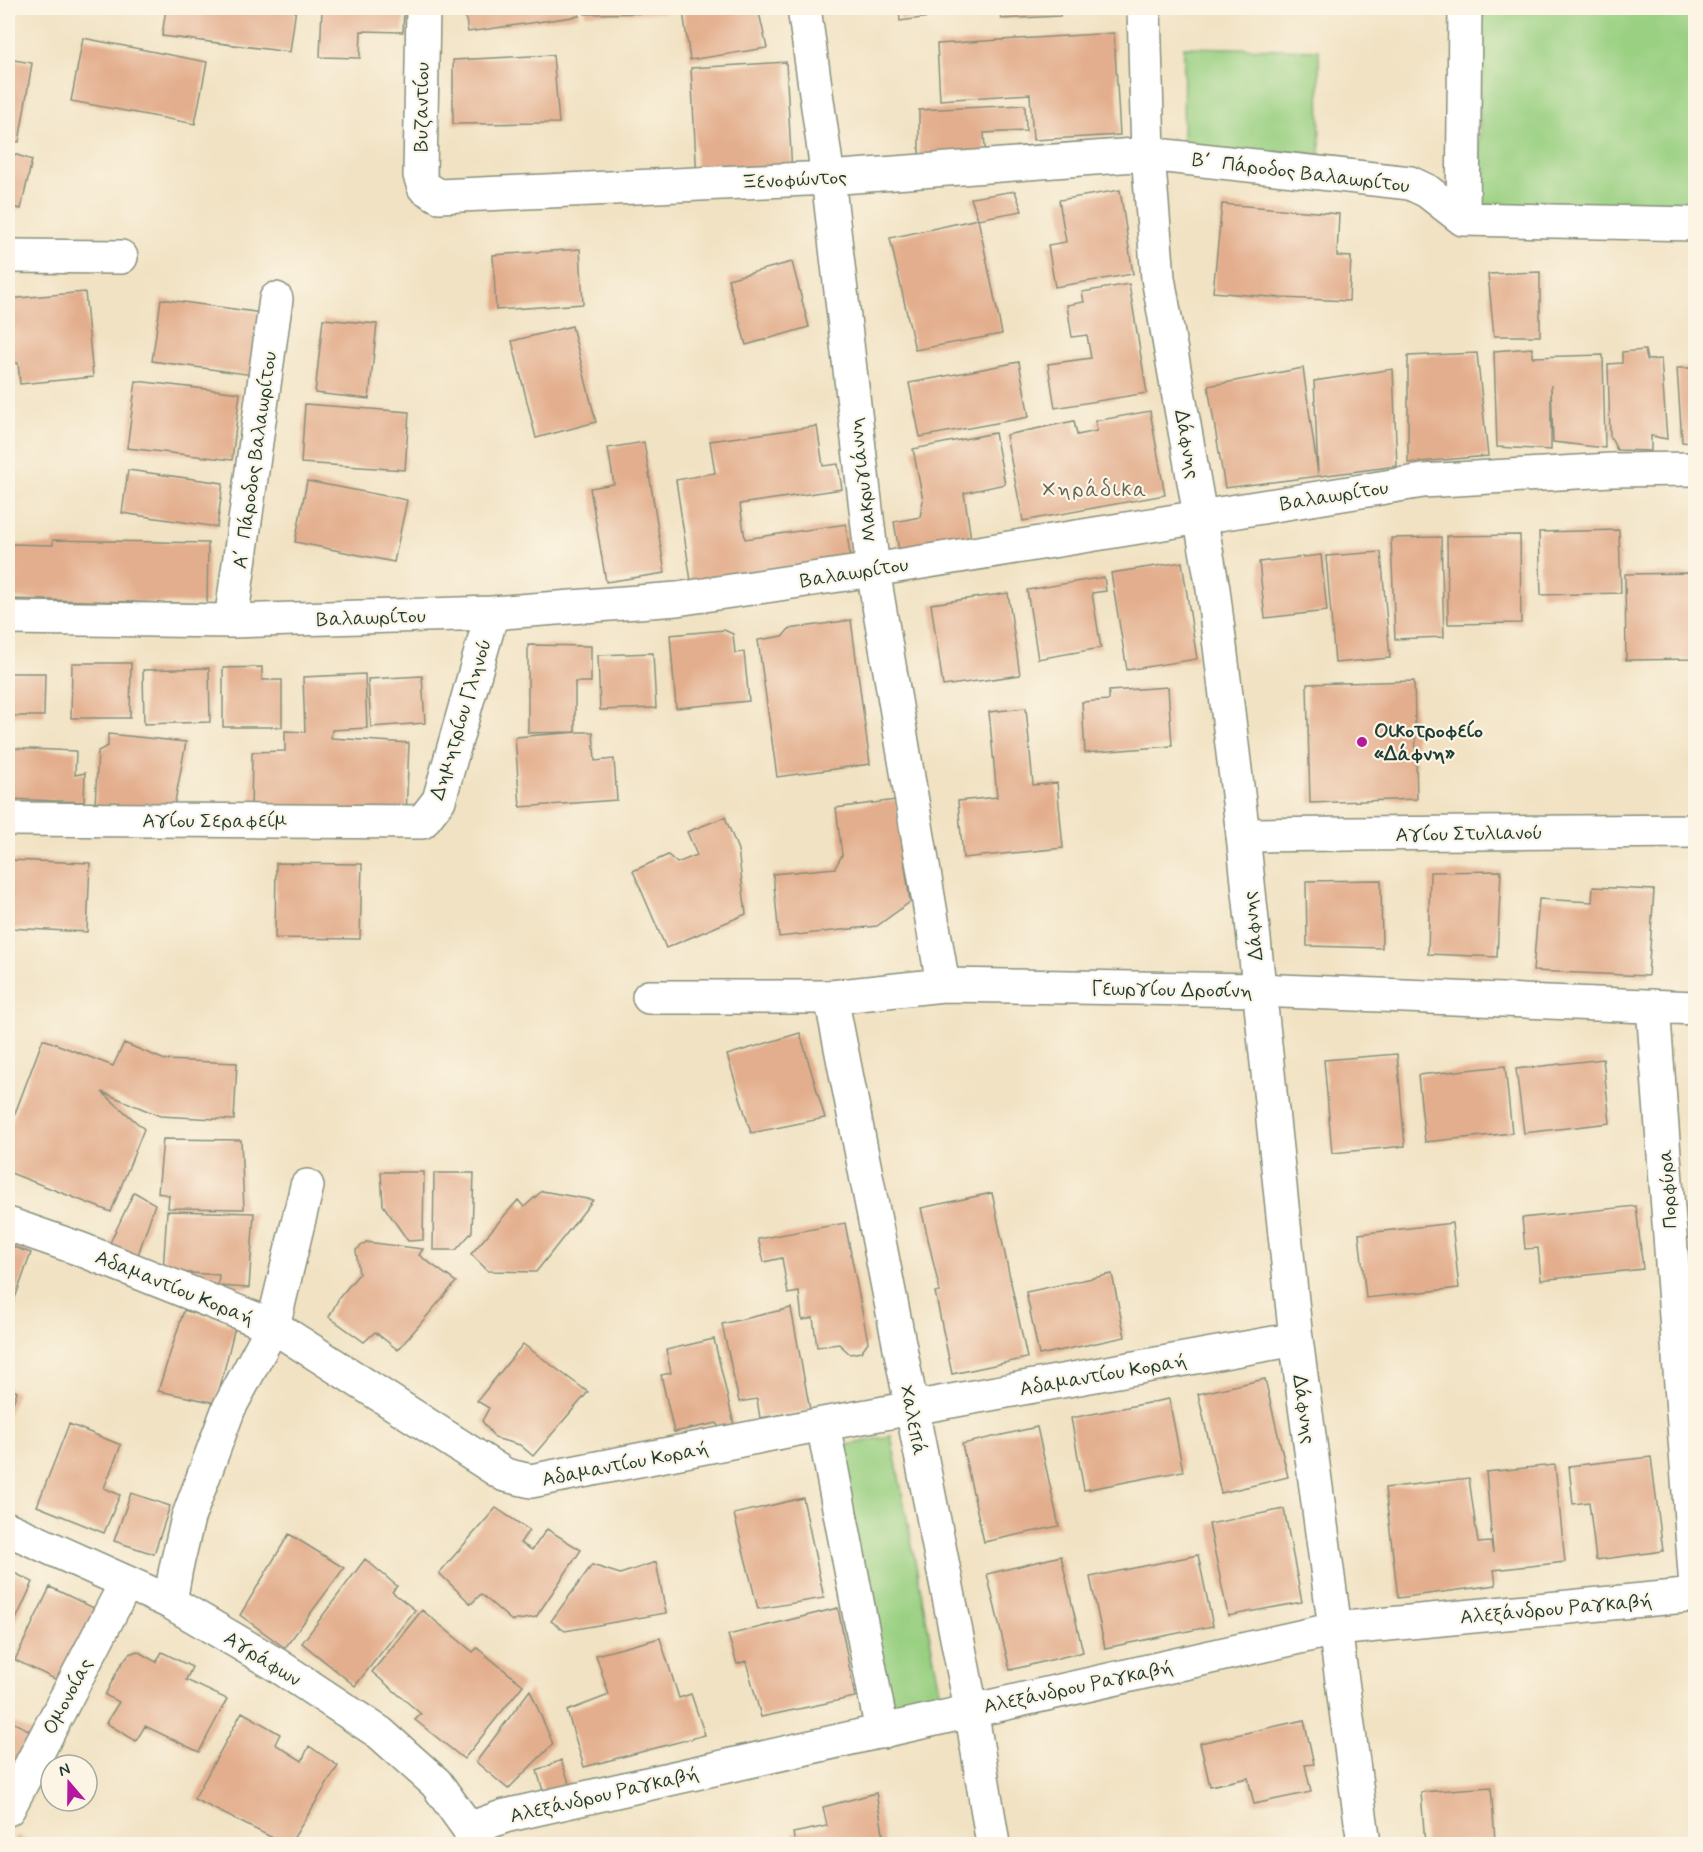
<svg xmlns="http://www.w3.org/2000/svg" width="1703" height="1852" font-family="Mynerve,sans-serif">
	<rect width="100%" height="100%" fill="#fcf5e5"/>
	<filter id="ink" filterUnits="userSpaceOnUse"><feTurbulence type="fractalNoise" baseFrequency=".0167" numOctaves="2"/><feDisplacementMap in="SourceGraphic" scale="12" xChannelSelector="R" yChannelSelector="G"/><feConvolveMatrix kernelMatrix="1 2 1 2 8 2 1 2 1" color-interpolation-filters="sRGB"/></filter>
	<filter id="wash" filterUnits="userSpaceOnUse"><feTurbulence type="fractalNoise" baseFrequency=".008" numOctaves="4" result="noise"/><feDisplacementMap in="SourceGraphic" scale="24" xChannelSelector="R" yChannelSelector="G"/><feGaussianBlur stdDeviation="1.35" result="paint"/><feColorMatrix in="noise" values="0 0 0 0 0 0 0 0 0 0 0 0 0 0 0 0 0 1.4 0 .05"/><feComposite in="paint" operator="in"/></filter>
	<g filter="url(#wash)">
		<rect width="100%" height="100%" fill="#f1e2c3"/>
		<path fill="#9ad082" stroke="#5c865b" stroke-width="1.5" d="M1480 8H1695V212L1479 209Z
			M1184 47 1319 50 1320 164 1183 151Z
			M891 1436 943 1706 890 1717 837 1447Z"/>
		<g id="blocks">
			<path fill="#e3ae8d" d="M166 8H296L290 52 162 36Z
				M322 8H404L403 32 361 31 360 58 320 57Z
				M464 8H578L579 16 468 32Z
				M585 8H668V13L585 14Z
				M698 8H758L767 48 690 60 683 11Z
				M899 8H991V9L900 21Z
				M999 8H1060V16L1001 19Z
				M1114 33 1120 135 1033 140 1030 94 940 100 937 44Z
				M83 38 207 62 195 124 71 101Z
				M553 55 559 123 453 124V60Z
				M8 59 32 63 19 142 8 140Z
				M786 62 792 173 697 179 691 68Z
				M1025 105 1026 131 984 133 986 161 919 160V110Z
				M8 152 32 160 21 209 8 206Z
				M1120 190 1133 274 1055 287 1048 245 1066 242 1059 200Z
				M1015 191 1022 211 978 219 971 198Z
				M1222 204 1339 214 1337 256 1351 257 1349 301 1283 298 1213 292Z
				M978 219 1002 334 915 350 890 238Z
				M580 249 583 304 496 310 493 255Z
				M792 262 809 327 746 345 728 279Z
				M1540 272V336H1494L1488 274Z
				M1129 284 1147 393 1055 408 1048 364 1091 358 1087 335 1072 337 1067 305 1084 302 1082 292Z
				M85 292 93 377 20 384 18 363 8 364V299Z
				M161 299 262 313 253 375 152 361Z
				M323 319 377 324 369 399 315 393Z
				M572 326 596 422 536 438 512 341Z
				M1532 348V357L1603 355 1605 448 1553 442 1551 385V450L1497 447 1494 351Z
				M1645 350 1647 360 1661 359 1667 439 1651 436V451L1617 450 1610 436 1608 364 1622 363V352Z
				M1477 353 1488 456 1408 463V356Z
				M1019 362 1029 417 920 437 909 383Z
				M1303 368 1318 474 1314 381 1393 369 1397 466 1225 488 1208 386Z
				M1677 368H1695V443L1682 442Z
				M136 381 240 393 232 460 127 448Z
				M305 404 409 412 405 470 301 463Z
				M1150 411 1165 495 1023 521 1006 435 1074 421 1077 435 1097 431 1095 421Z
				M817 426 823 466 838 464 842 489 740 504 745 539 846 524 851 565 692 588 676 480 715 473 710 441Z
				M995 433 1005 484 964 493 971 539 899 551 894 522 920 517 923 500 913 449Z
				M644 442 665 573 606 582 590 488 614 484 608 448Z
				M128 470 223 483 217 527 122 513Z
				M307 481 407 500 394 562 295 542Z
				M1619 530 1621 593 1541 595 1539 532Z
				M1520 535 1521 623 1448 624 1447 536Z
				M1441 537 1444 637 1395 639 1391 538Z
				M53 540 208 543 207 604 8 599V544L53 545Z
				M1381 552 1390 658 1335 663 1326 556Z
				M1321 555 1327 611 1265 618 1259 562Z
				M1182 562 1197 659 1127 670 1111 573Z
				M1695 573V659L1626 660 1625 574Z
				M1104 577 1106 591 1092 593 1101 648 1038 659 1027 590Z
				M1008 593 1020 675 943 686 931 604Z
				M851 620 870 764 777 777 758 640 783 636 789 629Z
				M724 630 733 634 735 653 744 652 749 701 676 708 670 635Z
				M528 645 591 646V682H575V732L528 733Z
				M653 653 656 708 600 710 598 655Z
				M72 663H131L130 718H71Z
				M262 667V680H282V727H223V668Z
				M209 668 210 722 144 724 143 670Z
				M8 673H45L44 716H8Z
				M365 674 367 728 332 730 331 738 409 743 406 817 251 814 252 752 285 751V731L305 732 303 677Z
				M422 676 425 723 371 727 368 679Z
				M1414 681 1417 799 1310 803 1307 684Z
				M1168 687 1172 746 1085 753 1082 702 1109 700V691Z
				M1026 708 1033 785 1057 783 1063 848 963 858 958 801 997 797 989 712Z
				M579 732H593L595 761 614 759 617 800 520 807 515 737Z
				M108 734 186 742 172 818 95 805 98 751 108 746Z
				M8 748 76 751 75 775 85 773 84 802 8 799Z
				M896 800 910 902 877 926 779 937 773 874 835 868 842 855 836 808Z
				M725 817 738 850 746 914 666 948 633 871 668 855 677 863 697 855 687 832Z
				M8 860 90 863 87 932 8 928Z
				M276 863 362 864 360 939 275 938Z
				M1501 871 1497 957 1428 954 1430 872Z
				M1381 880 1382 948 1307 946 1306 881Z
				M1593 887 1654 890 1648 976 1533 971 1539 899 1592 902Z
				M800 1033 825 1118 751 1133 727 1055Z
				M43 1039 113 1066 124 1043 165 1060 237 1063 234 1120 160 1116 102 1092 144 1129 111 1212 8 1172V1132Z
				M1397 1054 1405 1146 1332 1153 1324 1060Z
				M1603 1059 1610 1123 1524 1133 1516 1069Z
				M1505 1066 1512 1133 1425 1142 1418 1075Z
				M163 1139 241 1140 244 1209 168 1208 169 1195 158 1193Z
				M381 1172H424L423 1240 408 1241 383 1205Z
				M434 1173H474L472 1232 456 1250H433Z
				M542 1191 593 1200 536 1272 488 1271 471 1254 518 1200 524 1207Z
				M134 1192 155 1204 138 1255 109 1245Z
				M992 1193 1027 1358 952 1374 935 1292H940L921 1208Z
				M1636 1206 1643 1269 1541 1280 1538 1248 1525 1249 1522 1218Z
				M167 1211 254 1213 249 1288 218 1286 219 1275 163 1271Z
				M845 1223 868 1342 861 1352 850 1354 839 1344 817 1347 813 1318 802 1320 799 1292 788 1294 782 1258 764 1262 758 1239Z
				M1452 1223 1459 1288 1366 1298 1359 1234Z
				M366 1242 423 1249 419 1255 456 1282 398 1350 375 1332 364 1342 329 1317 339 1298 359 1274 356 1250Z
				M8 1245 31 1253 8 1318Z
				M1112 1274 1125 1337 1039 1355 1026 1292Z
				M791 1308 810 1410 760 1418 757 1399 739 1402 722 1324Z
				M184 1310 235 1327 216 1403 158 1391Z
				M714 1339 735 1429 720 1432 717 1423 674 1432 661 1375 671 1373 666 1350Z
				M523 1344 588 1392 533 1456 520 1445 495 1438 482 1421 489 1408 477 1401Z
				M1265 1379 1288 1477 1221 1493 1198 1394Z
				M8 1388 17 1392 8 1416Z
				M1169 1399 1183 1471 1084 1490 1071 1418Z
				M69 1424 121 1445 104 1488 120 1495 104 1533 37 1506Z
				M1037 1427 1059 1526 984 1542 962 1444Z
				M1651 1457 1663 1551 1596 1560 1589 1502 1573 1504 1569 1466Z
				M1555 1465 1565 1562 1494 1570 1496 1585 1398 1598 1385 1488 1469 1478 1478 1543 1491 1542 1493 1553 1486 1472Z
				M131 1493 170 1506 154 1554 114 1541Z
				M803 1498 824 1598 758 1609 734 1514Z
				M496 1508 529 1530 520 1543 532 1550 547 1529 581 1550 536 1617 512 1621 481 1594 471 1604 439 1573Z
				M1284 1509 1302 1602 1228 1616 1209 1524Z
				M289 1534 344 1568 285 1648 240 1615Z
				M1198 1555 1213 1626 1105 1648 1090 1577Z
				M1061 1556 1083 1652 1010 1670 987 1574Z
				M365 1559 397 1586 392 1592 415 1610 355 1686 302 1643Z
				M656 1562 666 1613 565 1631 551 1621 592 1565 620 1574Z
				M8 1570 33 1582 8 1637Z
				M50 1587 96 1609 61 1682 15 1660Z
				M838 1608 855 1697 761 1717 746 1661 737 1664 728 1635Z
				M422 1610 473 1652 477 1648 523 1685 464 1759 415 1720 421 1714 372 1672Z
				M660 1638 679 1698 691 1694 705 1735 584 1767 567 1711 609 1695 596 1655Z
				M137 1651 156 1662 162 1652 192 1667 186 1680 227 1699 199 1752 145 1726 136 1741 106 1723 119 1702 105 1695 120 1666 129 1654Z
				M530 1690 553 1744 508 1789 476 1762Z
				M242 1712 280 1734 275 1744 302 1761 309 1746 338 1766 290 1844H285L194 1799Z
				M8 1720 37 1734 8 1793Z
				M1304 1720 1314 1764 1305 1765 1311 1792 1254 1804 1248 1778 1210 1786 1200 1743Z
				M561 1760 570 1785 544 1794 537 1771Z
				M1491 1787 1495 1840 1425 1844 1421 1792Z
				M876 1793 885 1844H795L793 1833 827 1826 823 1807Z
				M17 1836 34 1844H12Z"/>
		</g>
	</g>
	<g filter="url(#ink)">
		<use href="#blocks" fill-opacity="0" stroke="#88907c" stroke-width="1.5"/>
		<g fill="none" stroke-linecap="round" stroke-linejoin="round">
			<defs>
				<path id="street" d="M423 8 420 175 424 187 439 196 828 178 1148 154 1410 183 1427 191 1463 219 1696 224
					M804 8 828 178 873 570 943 985
					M1463 219 1465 8
					M8 256 121 257
					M8 618 231 621 492 613 677 599 873 570 1423 481 1611 470 1696 469
					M231 621 276 299
					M8 819 422 822 439 800 492 613
					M1243 835 1696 831
					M649 997H831L943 985 1258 990 1696 1008
					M831 997 971 1709 993 1844
					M1653 1006 1696 1587
					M8 1224 80 1249 273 1326 505 1475 531 1481 823 1424 1296 1339
					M823 1424 882 1732
					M170 1602 176 1568 188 1518 229 1408 273 1326 307 1186
					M8 1809 126 1583
					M469 1829 505 1816 1335 1629 1696 1595"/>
				<path id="secondary" d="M1144 8 1148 154 1158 278 1213 589 1243 835 1296 1339 1364 1844
					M8 1529 170 1602 277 1665 380 1733 436 1783 469 1829 474 1844"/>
			</defs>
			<use href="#street" stroke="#88907c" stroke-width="36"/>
			<use href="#secondary" stroke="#88907c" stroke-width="36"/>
			<use href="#street" stroke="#fff" stroke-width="33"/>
			<use href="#secondary" stroke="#fff" stroke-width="33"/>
		</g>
	</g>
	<circle fill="#b5179e" stroke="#fcf5e5" stroke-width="2" cx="1362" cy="742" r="6"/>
	<g text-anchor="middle" stroke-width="4.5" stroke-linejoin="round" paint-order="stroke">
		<g font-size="20" fill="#1f3d34" stroke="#fcf5e5">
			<text transform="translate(421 107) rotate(-89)" y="7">Βυζαντίου</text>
			<text transform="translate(1301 172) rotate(7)" y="7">Β΄ Πάροδος Βαλαωρίτου</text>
			<text transform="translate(794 179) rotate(-3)" y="7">Ξενοφώντος</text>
			<text transform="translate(1188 444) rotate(80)" y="7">Δάφνης</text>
			<text transform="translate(254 460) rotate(-82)" y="7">Α΄ Πάροδος Βαλαωρίτου</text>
			<text transform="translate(862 480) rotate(-97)" y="7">Μακρυγιάννη</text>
			<text transform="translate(1334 495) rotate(-9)" y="7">Βαλαωρίτου</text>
			<text transform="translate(854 572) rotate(-9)" y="7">Βαλαωρίτου</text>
			<text transform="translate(371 617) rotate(-2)" y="7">Βαλαωρίτου</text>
			<text transform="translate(460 719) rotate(-73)" y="7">Δημητρίου Γληνού</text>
			<text x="215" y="827">Αγίου Σεραφείμ</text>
			<text transform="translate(1469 833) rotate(-1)" y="7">Αγίου Στυλιανού</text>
			<text transform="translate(1252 926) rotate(-96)" y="7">Δάφνης</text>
			<text transform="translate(1172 989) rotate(1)" y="7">Γεωργίου Δροσίνη</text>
			<text transform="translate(1667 1189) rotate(-94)" y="7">Πορφύρα</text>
			<text transform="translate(175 1287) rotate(22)" y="7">Αδαμαντίου Κοραή</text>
			<text transform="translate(1103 1374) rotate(-10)" y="7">Αδαμαντίου Κοραή</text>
			<text transform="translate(1305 1409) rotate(82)" y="7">Δάφνης</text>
			<text transform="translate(914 1420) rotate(79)" y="7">Χαλεπά</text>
			<text transform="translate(625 1463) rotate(-11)" y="7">Αδαμαντίου Κοραή</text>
			<text transform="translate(1556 1608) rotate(-5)" y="7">Αλεξάνδρου Ραγκαβή</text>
			<text transform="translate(263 1658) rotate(32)" y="7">Αγράφων</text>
			<text transform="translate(1078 1686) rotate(-12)" y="7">Αλεξάνδρου Ραγκαβή</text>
			<text transform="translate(67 1696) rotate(-62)" y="7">Ομονοίας</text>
			<text transform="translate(604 1794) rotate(-13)" y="7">Αλεξάνδρου Ραγκαβή</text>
		</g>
		<g font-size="20" font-weight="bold" fill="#1f3d34" stroke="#fcf5e5" text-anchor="start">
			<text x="1374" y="737">Οικοτροφείο<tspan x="1374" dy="23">«Δάφνη»</tspan></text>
		</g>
		<g font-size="21" letter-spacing="1.5" fill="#646553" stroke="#fcf5e5">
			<text x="1095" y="496">Χηράδικα</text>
		</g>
	</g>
	<rect width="1703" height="1852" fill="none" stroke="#fcf5e5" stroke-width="30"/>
	<g transform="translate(69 1783) rotate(340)"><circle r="28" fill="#fcf5e5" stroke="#a4ab9e" stroke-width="1.5"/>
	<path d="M0-4.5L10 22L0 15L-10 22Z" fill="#b5179e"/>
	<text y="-9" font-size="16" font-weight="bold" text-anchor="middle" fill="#1f3d34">N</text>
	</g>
</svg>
